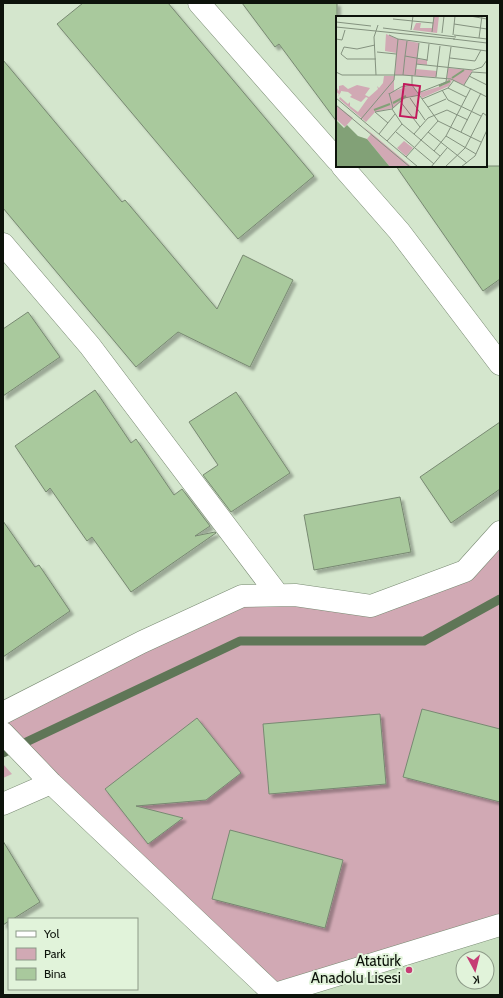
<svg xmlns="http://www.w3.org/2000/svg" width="503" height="998" font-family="Cabin,sans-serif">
	<defs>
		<filter id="shadow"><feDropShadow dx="3.5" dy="3.5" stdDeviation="1" flood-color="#0004"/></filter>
	</defs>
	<rect width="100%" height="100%" fill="#d4e6cd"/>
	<path fill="#c7debf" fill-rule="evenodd" d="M500 925V995H275ZM463 958H487V982H463Z"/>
	<path fill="#d1a9b4" d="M500 532V925L275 994 3 733V713L242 596 371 606 465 571Z
		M3 764 12 774 3 778Z"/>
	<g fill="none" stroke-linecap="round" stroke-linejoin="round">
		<path stroke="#5f7657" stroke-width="9" d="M3 753 240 641H424L500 599"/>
	</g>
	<path fill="#a9c99d" stroke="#788972" filter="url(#shadow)" d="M83 3H168L314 176 238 239 57 24Z
		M242 3H337V122L279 44 275 47Z
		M3 60 122 202 125 200 217 309 243 255 293 280 250 367 178 332 136 367 3 208Z
		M396 166H500V279L483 291Z
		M28 312 60 357 3 396V329Z
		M95 390 131 443 136 439 174 495 182 489 210 526 195 536 215 532 216 533 131 592 92 537 87 541 50 488 46 492 15 446Z
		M236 392 290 473 231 512 203 475 218 465 189 422Z
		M500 422V489L451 523 420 477Z
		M400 497 411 552 314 570 304 515Z
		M3 521 35 567 39 565 70 611 3 657Z
		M422 709 500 729V802L403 777Z
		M380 714 386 784 269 794 263 724Z
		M197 718 241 773 206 800 136 806 183 818 148 844 105 789Z
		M230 830 343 860 325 928 212 899Z
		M3 841 40 902 13 919H9V921L3 925Z"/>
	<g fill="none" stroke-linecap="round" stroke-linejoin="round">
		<defs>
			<path id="minor" d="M199 3 337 160
				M342 166 399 231 500 364
				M3 244 90 346 278 595
				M3 713 142 642 242 596 295 595 371 606 465 571 500 532
				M3 733 51 783 275 995
				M3 804 51 783
				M275 994 500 925"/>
		</defs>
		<use href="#minor" stroke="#798a73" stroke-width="23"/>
		<use href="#minor" stroke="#fff" stroke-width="22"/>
	</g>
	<circle fill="#c63c75" stroke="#e1f3da" stroke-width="1.5" cx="409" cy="970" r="4"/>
	<g text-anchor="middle" stroke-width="4" stroke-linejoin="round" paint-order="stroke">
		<g font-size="15" fill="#0d130b" stroke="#e1f3da" text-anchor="end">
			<text x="401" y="966">Atatürk<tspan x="401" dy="17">Anadolu Lisesi</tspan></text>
		</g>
	</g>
	<g transform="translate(336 16)">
		<rect width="151" height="151" fill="#d4e6cd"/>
		<path d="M98 0H103L101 17 77 14 80 7H85L84 12H96ZM50 18 62 23 83 27 81 43 91 44V49L81 48 80 53 101 55 100 61 59 59 60 37 49 35ZM112 52 137 54 128 69 111 62ZM48 60H58V75L76 69 84 79 71 81 57 92 39 96 30 106 3 83 4 81 12 88 14 86V90L22 96 32 82 30 81 25 86 14 81 16 79 12 76 5 75V76L1 82 3 78 0 76V71L3 75V70L7 69 12 73 21 69 34 72 29 79 33 81 42 73 41 70 43 72 47 67ZM112 63 116 64 113 70 86 82 83 77 108 69ZM0 89 17 102 9 111 0 103ZM28 111 76 151H54L31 123 35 118ZM68 125 77 132 70 140 61 132Z" fill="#d1a9b4"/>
		<path d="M0 104 8 112 11 109 22 120 31 123 54 151H0Z" fill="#82a177"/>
		<path fill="none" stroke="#82a177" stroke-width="2" d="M116 62 128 54M103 70 114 65M57 87 70 80M38 94 54 88"/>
		<path fill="none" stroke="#84927f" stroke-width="1" d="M134 0 151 3M57 3 97 7M0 6 35 10M118 8 151 13M0 11 119 23M47 12 120 21M75 14 77 0M96 16 98 0M106 17 108 0M53 19 62 23 151 35M117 19 119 0M118 19 151 23M38 21 40 59M38 21 42 9M143 22 146 0M0 23 6 24 9 14M117 23 151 27M71 25 69 40 91 44M39 29 21 33 8 31 5 38 11 43H40M41 36 60 38M114 42 139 45 145 34M91 45 93 28M80 48 137 54 146 51 151 44M0 56 6 59H67L115 63 151 81M67 59 69 40M76 59V69L102 105 145 126M79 59 83 27M133 60 151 69M100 61 104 30M128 69 136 56 151 57M112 72 130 81M106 74 112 84 145 100M53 77 57 92M82 77 110 66 115 31M53 78 65 71 76 69M0 82 82 151M74 82 89 104M86 83 112 72 118 64M64 85 84 111M0 89 74 151M92 91 110 83M56 93 66 108 104 140M39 96 56 93 68 82 84 79M39 96 52 107M25 103 58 64 62 23M60 116 98 148M92 116 131 147M125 116 145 77M43 118 59 98M78 118 92 102 111 94 132 104M110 120 140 138M51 125 66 108M98 135 110 120 135 72M70 141 102 105M95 151 111 132M109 151 129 132 147 97 151 100M125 151 139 140 151 114"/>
		<path fill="#c2185b" fill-opacity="0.15" stroke="#c2185b" stroke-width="2" d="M68 68 84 70 80 102 64 100Z"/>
		<rect width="151" height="151" fill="none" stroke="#0d130b" stroke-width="2"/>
	</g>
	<rect width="503" height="998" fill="none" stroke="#0d130b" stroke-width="8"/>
	<rect x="8" y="918" width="130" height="72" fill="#e1f3da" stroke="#8c9987"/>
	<rect x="16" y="931" width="20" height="6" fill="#ffffff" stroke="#8c9987"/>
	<text x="44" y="938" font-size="12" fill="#0d130b">Yol</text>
	<rect x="16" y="948" width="20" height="12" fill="#d1a9b4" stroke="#8c9987"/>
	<text x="44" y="958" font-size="12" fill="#0d130b">Park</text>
	<rect x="16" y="968" width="20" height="12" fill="#a9c99d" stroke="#8c9987"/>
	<text x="44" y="978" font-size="12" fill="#0d130b">Bina</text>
	<g transform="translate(475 970) rotate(173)"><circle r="19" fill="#e1f3da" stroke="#8c9987"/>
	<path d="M0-3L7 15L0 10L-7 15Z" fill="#c63c75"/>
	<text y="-6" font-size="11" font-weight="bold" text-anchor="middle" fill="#0d130b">K</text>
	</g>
</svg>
